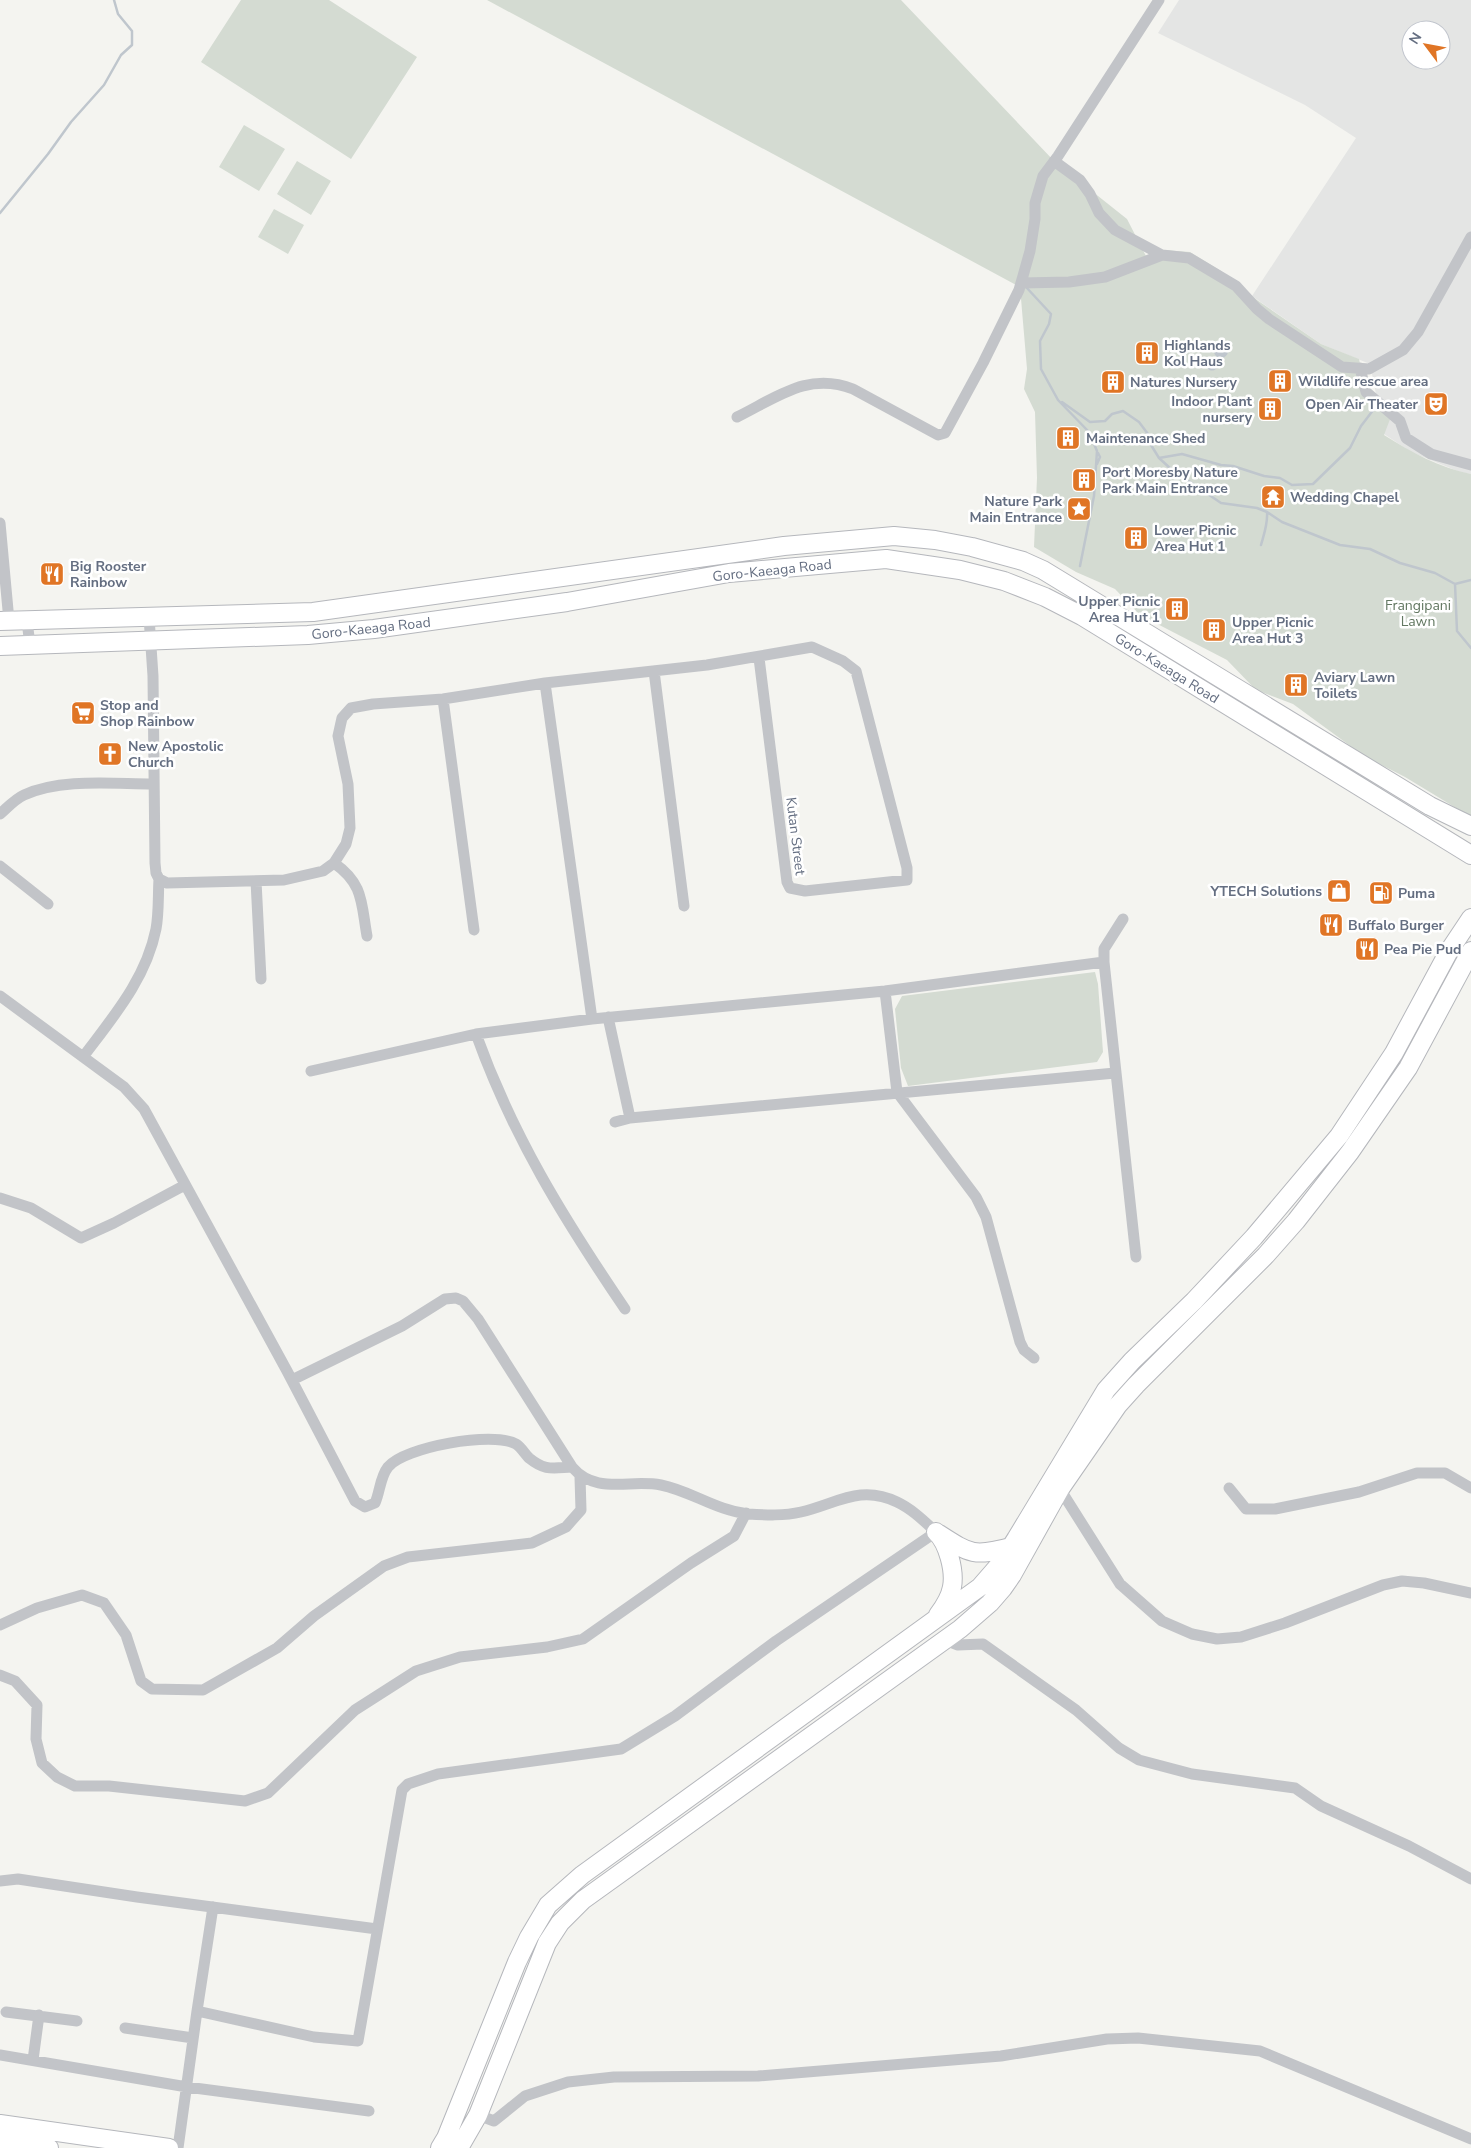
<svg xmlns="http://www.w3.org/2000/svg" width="1471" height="2148" font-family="'Nunito Sans',sans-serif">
	<rect width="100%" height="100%" fill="#f4f4f0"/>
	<path fill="#e4e5e4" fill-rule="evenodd" d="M1179 0H1471V474L1460 472 1411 452 1384 434 1370 364 1321 344 1252 296 1356 138 1305 105 1158 33ZM1411 30H1441V60H1411Z"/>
	<path fill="#d4dbd2" d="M241 0H329L417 57 351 159 201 62Z
		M487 0H901L1054 161 1127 219 1148 260 1164 250 1190 252 1221 271 1257 300 1321 344 1359 359 1367 396 1392 414 1384 435C1411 452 1440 468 1471 474V817L1405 777 1364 756 1293 704 1256 690 1227 660 1140 615 1115 589 1076 572 1034 547 1037 478 1035 412 1024 389 1027 369 1020 287Z
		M244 125 285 149 259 191 219 167Z
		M297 161 331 181 311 215 277 194Z
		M274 209 304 225 288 254 258 237Z
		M1095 972 1098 984 1103 1052 1097 1062 908 1086 901 1068 895 1009 902 996Z"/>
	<path fill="#bfc6cd" d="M1214 351a7 7 0 1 1 14 0a7 7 0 1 1-14 0Z
		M1206.5 365a5.5 5.5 0 1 1 11 0a5.5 5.5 0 1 1-11 0Z"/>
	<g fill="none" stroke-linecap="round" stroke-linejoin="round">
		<path stroke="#bfc6cd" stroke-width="2.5" d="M0 213 48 154 71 122 104 85 121 55 132 45V31L118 14 114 0
			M1026 287 1051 314 1049 324 1040 341 1041 369 1058 400 1089 432 1097 451 1094 496 1080 566
			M1062 402 1090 422 1105 421 1112 414 1123 411 1139 422 1148 434 1151 445 1159 458 1171 469 1221 503 1257 508 1267 512C1268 524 1264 534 1261 545
			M1159 458 1182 454 1221 465 1233 466 1264 476 1280 478 1292 485 1313 484 1350 448 1361 426 1374 409
			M1097 464 1100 457 1098 453
			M1267 512 1282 522 1340 545 1370 549 1400 563 1435 573 1455 584 1471 580
			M1455 584 1457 631 1471 648"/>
		<defs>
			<path id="primary" d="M0 621 313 612 784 546 894 536 935 540 972 547 1023 561 1043 570 1430 806 1471 826
				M0 646 308 635 374 629 567 602 729 573 886 559 960 570 1004 581 1045 597 1082 616 1471 855
				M936 1532C948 1543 955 1571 952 1587 950 1598 944 1607 938 1615
				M939 1534C970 1554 974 1557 1011 1547
				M0 2124 169 2148
				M0 2141 49 2148
				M440 2148 446 2138 517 1962 529 1937 548 1905 582 1875 980 1587 1000 1564 1016 1539 1106 1390 1132 1361 1194 1301 1254 1237 1339 1136 1394 1053 1449 951 1471 918
				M459 2148 478 2115 547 1943 560 1923 583 1900 960 1629 990 1603 1003 1588 1012 1575 1060 1489 1118 1405 1136 1385 1266 1255 1296 1221 1350 1152 1408 1068 1471 951"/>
		</defs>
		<use href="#primary" stroke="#b5b7bc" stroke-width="20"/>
		<path stroke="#c2c4c8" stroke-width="11" d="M1054 161 1080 180 1090 194 1099 213 1115 230 1162 255
			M1022 283 1069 282 1105 277 1162 255 1189 258 1236 286 1257 309 1269 319 1342 367 1369 369 1403 350 1418 332 1471 237
			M1360 368 1366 392 1400 421 1406 438 1431 454 1471 465
			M737 417C776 398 808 371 853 389L938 435 945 433 983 363 1019 290 1030 251 1035 219V203L1043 176 1058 156 1159 0
			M0 523 9 621
			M27 621 30 645
			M654 671 684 906
			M545 683 592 1019
			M443 699 474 930
			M0 814C7 808 15 799 24 795 61 778 113 784 153 784
			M334 863C364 884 361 903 367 936
			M0 866 48 904
			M159 879 167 883 284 880 323 871 334 863 346 844 350 828 348 784 338 736 342 718 351 708 373 704 443 699 545 683 707 665 812 647 843 661 856 671 907 868V880L805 891 790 888 787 882 759 658
			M256 881 261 979
			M1123 919 1104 949V962L1136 1257
			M885 991 897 1092 976 1197 986 1217 1020 1342 1024 1350 1034 1358
			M0 996 124 1087 144 1109 287 1371 355 1501 365 1507 375 1503C380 1492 380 1477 388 1467 404 1447 493 1431 516 1444 521 1447 525 1454 529 1458 545 1471 552 1468 572 1467
			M608 1017 630 1118
			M476 1034C513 1137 564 1219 625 1309
			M83 1057C113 1017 146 979 156 929 159 913 158 895 159 879L156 873 155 863 153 676 149 617
			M311 1071 476 1034 592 1019 885 991 1104 962
			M615 1122 630 1118 1115 1073
			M0 1198 31 1208 81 1238 114 1223 185 1185
			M1229 1488 1246 1509H1275L1359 1492 1417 1473H1445L1471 1488
			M1060 1489 1120 1584 1162 1621 1192 1634 1217 1639 1241 1637 1285 1623 1383 1585 1402 1581 1424 1583 1471 1593
			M0 1625 37 1608 82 1595 104 1603 126 1635 141 1681 152 1689 203 1690 277 1648 314 1616 384 1566 408 1557 532 1543 566 1527 581 1510 580 1477
			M945 1640 958 1645 983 1644 1076 1710 1119 1748 1139 1760 1192 1774 1295 1788 1321 1806 1409 1846 1471 1879
			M0 1675 15 1681 37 1705 36 1739 42 1763 57 1777 75 1786H109L245 1801 268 1793 355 1710 416 1671 460 1657 547 1647 583 1639 691 1563 734 1536 746 1513
			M0 1881 18 1879 137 1897 377 1929
			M197 2011 213 1907
			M6 2012 77 2021
			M125 2028 193 2038
			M0 2055 187 2087 369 2111
			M33 2060 39 2015
			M478 2115 494 2121 525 2096 568 2082 614 2077 758 2076 1001 2056 1107 2039 1138 2038 1260 2051 1471 2139
			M178 2148 197 2011 314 2037 358 2041 402 1790 408 1784 438 1774 621 1749 675 1716 776 1641 936 1532C924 1521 912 1509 897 1502 860 1484 836 1504 801 1512 784 1516 766 1515 748 1514 715 1510 691 1491 661 1485 629 1479 596 1495 572 1467L478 1319 463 1301 456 1298 445 1299 402 1326 292 1380"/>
		<use href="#primary" stroke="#fff" stroke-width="18"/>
	</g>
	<defs>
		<symbol id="building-square" viewBox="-11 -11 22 22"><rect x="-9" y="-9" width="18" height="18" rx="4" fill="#e07525" stroke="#fff"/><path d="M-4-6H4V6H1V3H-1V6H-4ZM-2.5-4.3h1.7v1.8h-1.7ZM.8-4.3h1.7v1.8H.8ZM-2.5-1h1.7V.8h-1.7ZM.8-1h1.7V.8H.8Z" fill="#fff"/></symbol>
		<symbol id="theatre-square" viewBox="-11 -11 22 22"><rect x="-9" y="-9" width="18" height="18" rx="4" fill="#e07525" stroke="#fff"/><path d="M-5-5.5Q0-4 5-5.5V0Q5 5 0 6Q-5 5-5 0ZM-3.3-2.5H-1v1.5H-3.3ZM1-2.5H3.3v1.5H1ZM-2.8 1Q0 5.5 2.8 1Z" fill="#fff"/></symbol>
		<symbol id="temple-square" viewBox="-11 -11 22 22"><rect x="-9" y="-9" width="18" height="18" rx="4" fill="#e07525" stroke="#fff"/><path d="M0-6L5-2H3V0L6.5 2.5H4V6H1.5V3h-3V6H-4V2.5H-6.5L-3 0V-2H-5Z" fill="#fff"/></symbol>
		<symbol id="sight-square" viewBox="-11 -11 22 22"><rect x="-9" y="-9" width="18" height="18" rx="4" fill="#e07525" stroke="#fff"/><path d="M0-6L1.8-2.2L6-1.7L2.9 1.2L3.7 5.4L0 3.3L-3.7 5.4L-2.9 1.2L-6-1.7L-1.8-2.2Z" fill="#fff"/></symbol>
		<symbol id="restaurant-square" viewBox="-11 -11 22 22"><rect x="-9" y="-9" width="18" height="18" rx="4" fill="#e07525" stroke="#fff"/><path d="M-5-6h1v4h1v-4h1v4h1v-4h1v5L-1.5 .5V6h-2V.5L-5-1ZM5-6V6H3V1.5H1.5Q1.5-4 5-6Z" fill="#fff"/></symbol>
		<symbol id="supermarket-square" viewBox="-11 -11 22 22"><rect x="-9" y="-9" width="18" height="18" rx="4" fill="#e07525" stroke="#fff"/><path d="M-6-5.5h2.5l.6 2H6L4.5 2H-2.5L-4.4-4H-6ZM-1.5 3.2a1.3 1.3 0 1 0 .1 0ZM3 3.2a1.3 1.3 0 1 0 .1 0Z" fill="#fff"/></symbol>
		<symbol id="church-square" viewBox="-11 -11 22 22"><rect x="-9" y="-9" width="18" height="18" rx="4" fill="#e07525" stroke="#fff"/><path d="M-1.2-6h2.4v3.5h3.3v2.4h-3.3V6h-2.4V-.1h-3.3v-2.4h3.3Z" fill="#fff"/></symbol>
		<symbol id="shop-square" viewBox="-11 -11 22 22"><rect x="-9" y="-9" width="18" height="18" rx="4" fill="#e07525" stroke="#fff"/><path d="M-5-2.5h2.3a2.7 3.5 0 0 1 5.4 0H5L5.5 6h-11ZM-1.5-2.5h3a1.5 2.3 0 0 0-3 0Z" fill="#fff"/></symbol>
		<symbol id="fuel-square" viewBox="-11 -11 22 22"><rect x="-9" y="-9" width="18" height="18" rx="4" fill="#e07525" stroke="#fff"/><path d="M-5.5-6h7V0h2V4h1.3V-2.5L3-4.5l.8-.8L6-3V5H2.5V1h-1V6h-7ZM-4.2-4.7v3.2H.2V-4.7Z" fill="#fff"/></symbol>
	</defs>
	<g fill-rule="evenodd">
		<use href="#building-square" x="1133" y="339" width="28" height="28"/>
		<use href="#building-square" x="1266" y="367" width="28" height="28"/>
		<use href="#building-square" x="1099" y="368" width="28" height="28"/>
		<use href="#theatre-square" x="1422" y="390" width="28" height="28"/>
		<use href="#building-square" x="1256" y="395" width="28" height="28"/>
		<use href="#building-square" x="1054" y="424" width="28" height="28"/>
		<use href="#building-square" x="1070" y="466" width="28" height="28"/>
		<use href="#temple-square" x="1259" y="483" width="28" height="28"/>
		<use href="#sight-square" x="1065" y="495" width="28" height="28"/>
		<use href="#building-square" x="1122" y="524" width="28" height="28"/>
		<use href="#restaurant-square" x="38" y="560" width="28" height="28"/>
		<use href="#building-square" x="1163" y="595" width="28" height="28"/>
		<use href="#building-square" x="1200" y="616" width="28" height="28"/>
		<use href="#building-square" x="1282" y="671" width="28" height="28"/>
		<use href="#supermarket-square" x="69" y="699" width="28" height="28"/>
		<use href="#church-square" x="96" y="740" width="28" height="28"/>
		<use href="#shop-square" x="1325" y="877" width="28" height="28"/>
		<use href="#fuel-square" x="1367" y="879" width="28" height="28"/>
		<use href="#restaurant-square" x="1317" y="911" width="28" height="28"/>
		<use href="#restaurant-square" x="1353" y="935" width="28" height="28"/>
	</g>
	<g text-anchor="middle" stroke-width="5" stroke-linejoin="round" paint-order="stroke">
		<g font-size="14" font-weight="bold" fill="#646e81" stroke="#fff" text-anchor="start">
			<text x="1164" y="350">Highlands<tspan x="1164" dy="16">Kol Haus</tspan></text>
			<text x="1298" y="386">Wildlife rescue area</text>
			<text x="1130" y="387">Natures Nursery</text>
			<text x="1252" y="406" text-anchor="end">Indoor Plant<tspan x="1252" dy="16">nursery</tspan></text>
			<text x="1418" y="409" text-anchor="end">Open Air Theater</text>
			<text x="1086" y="443">Maintenance Shed</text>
			<text x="1102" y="477">Port Moresby Nature<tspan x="1102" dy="16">Park Main Entrance</tspan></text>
			<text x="1290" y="502">Wedding Chapel</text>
			<text x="1062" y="506" text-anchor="end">Nature Park<tspan x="1062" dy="16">Main Entrance</tspan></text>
			<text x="1154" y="535">Lower Picnic<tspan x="1154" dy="16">Area Hut 1</tspan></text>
			<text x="70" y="571">Big Rooster<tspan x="70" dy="16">Rainbow</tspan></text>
			<text x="1160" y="606" text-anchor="end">Upper Picnic<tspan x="1160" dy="16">Area Hut 1</tspan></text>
			<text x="1232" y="627">Upper Picnic<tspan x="1232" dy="16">Area Hut 3</tspan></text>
			<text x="1314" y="682">Aviary Lawn<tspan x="1314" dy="16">Toilets</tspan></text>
			<text x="100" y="710">Stop and<tspan x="100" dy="16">Shop Rainbow</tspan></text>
			<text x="128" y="751">New Apostolic<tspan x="128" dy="16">Church</tspan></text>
			<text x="1322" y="896" text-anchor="end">YTECH Solutions</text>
			<text x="1398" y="898">Puma</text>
			<text x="1348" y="930">Buffalo Burger</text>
			<text x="1384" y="954">Pea Pie Pud</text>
		</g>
		<g font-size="14" fill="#646e81" stroke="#fff">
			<text transform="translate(772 570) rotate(-6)" y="5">Goro-Kaeaga Road</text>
			<text transform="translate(371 628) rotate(-6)" y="5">Goro-Kaeaga Road</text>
			<text transform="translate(1167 668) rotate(32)" y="5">Goro-Kaeaga Road</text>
			<text transform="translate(796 836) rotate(83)" y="5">Kutan Street</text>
		</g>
		<g font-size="14" fill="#637862" stroke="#fff">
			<text x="1418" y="610">Frangipani<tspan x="1418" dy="16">Lawn</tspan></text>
		</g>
	</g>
	<g transform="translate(1426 45) rotate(302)"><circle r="24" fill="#ffffff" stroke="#c1c5cd"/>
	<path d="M0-4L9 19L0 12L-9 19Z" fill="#e07525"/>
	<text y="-8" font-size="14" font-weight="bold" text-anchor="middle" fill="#646e81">N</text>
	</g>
</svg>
